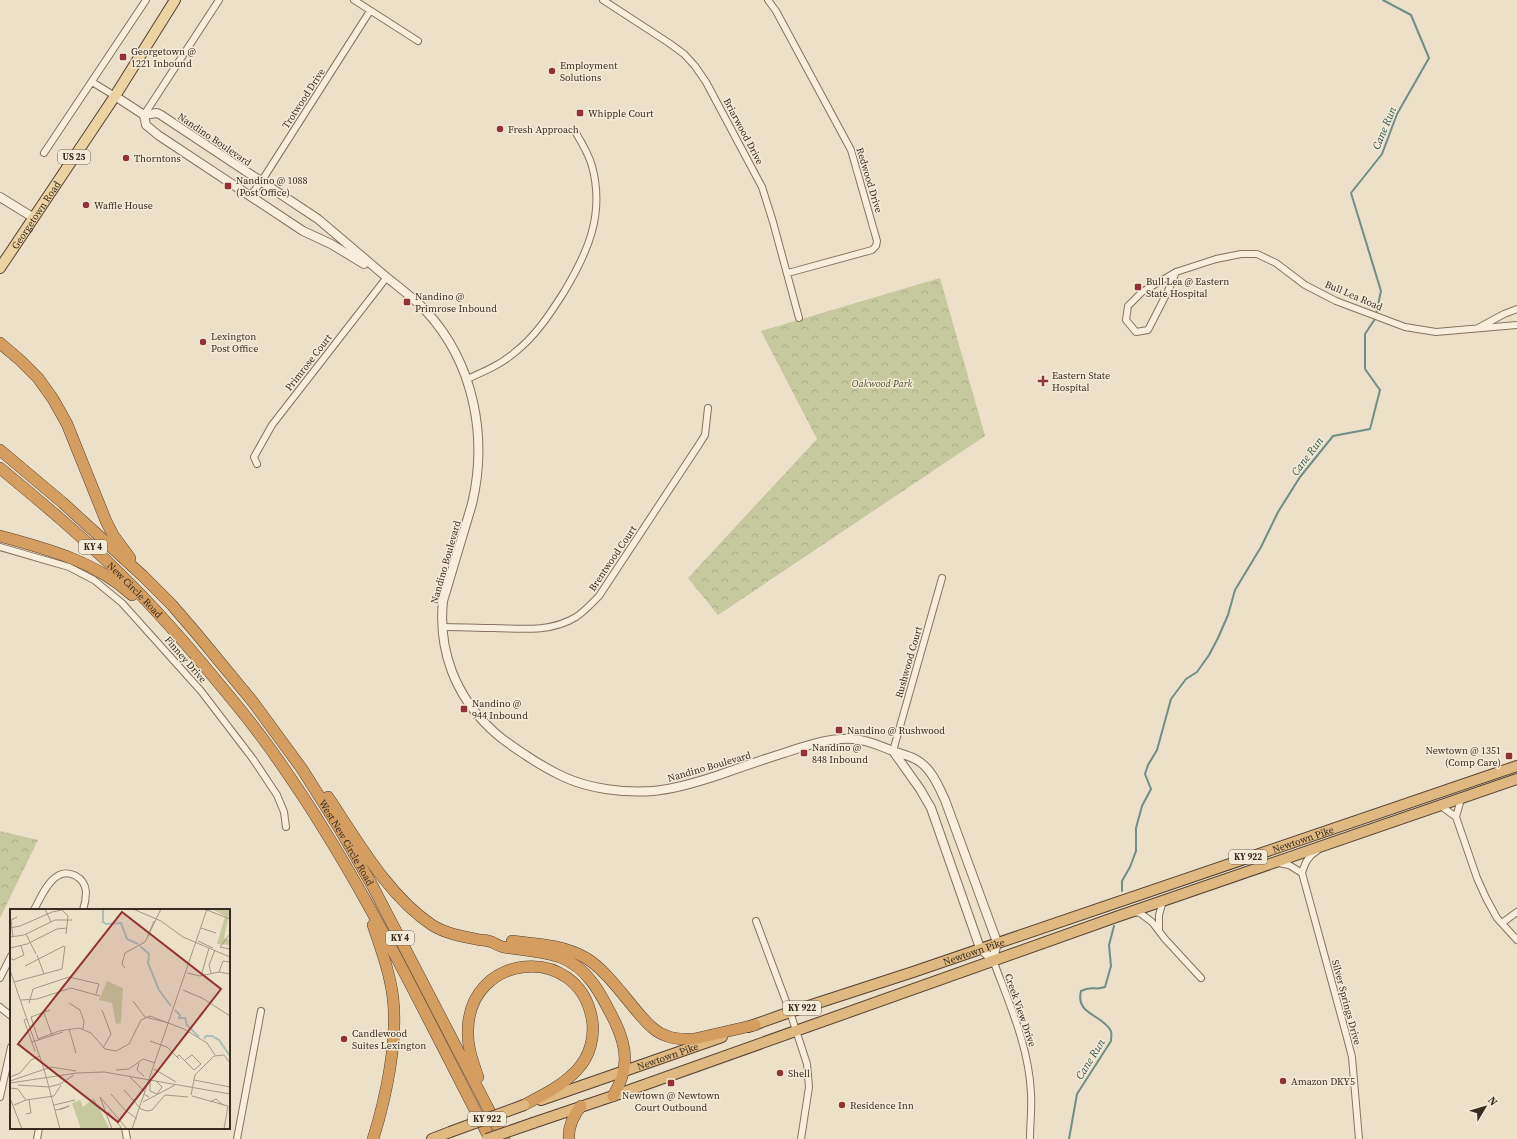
<svg xmlns="http://www.w3.org/2000/svg" width="1517" height="1139" font-family="'Source Serif 4',serif">
	<defs>
		<pattern id="forest-crowns" width="20" height="18" patternUnits="userSpaceOnUse"><rect width="20" height="18" fill="#c5c99d"/><path d="M2 6a3 3 0 1 1 6 0M12 15a3 3 0 1 1 6 0" fill="none" stroke="#aaad87"/></pattern>
	</defs>
	<rect width="100%" height="100%" fill="#ece0c8"/>
	<path fill="url(#forest-crowns)" d="M940 278 985 436 718 615 688 578 817 439 761 331Z
		M0 831 38 840 0 918Z"/>
	<g fill="none" stroke-linecap="round" stroke-linejoin="round">
		<path stroke="#708e86" stroke-width="2" d="M1122 891V881L1130 867 1136 851V828L1142 806 1151 789 1145 774 1148 765 1157 750 1171 699 1186 679 1197 672 1209 655 1218 638 1228 615 1235 590 1261 547 1278 512 1300 477 1333 436 1370 429 1380 390 1365 369V334L1375 319 1381 291 1351 193 1382 154 1397 114 1429 58 1411 15 1383 0
			M1069 1139 1077 1094 1111 1041C1111 1038 1112 1034 1111 1031 1102 1014 1075 1015 1081 991 1092 985 1094 991 1105 987L1111 966 1109 945 1114 926"/>
		<defs>
			<path id="minor" d="M354 0 418 41
				M603 0 669 43 684 54 695 66 706 82 762 187 773 222 799 318
				M768 0 776 11 851 150 877 241 876 246 872 250 788 273
				M92 82 115 96
				M144 115 219 0
				M44 153 146 0
				M251 195 261 182 370 11
				M1176 272 1168 291 1148 330 1136 332 1126 320 1128 306 1142 292 1176 272 1216 259 1241 254H1257L1276 263 1305 285 1336 301 1405 327 1436 332 1517 325
				M1478 328 1504 314 1517 309
				M467 379C483 372 500 365 514 353 535 337 550 314 564 292 588 252 605 214 592 166 589 155 582 143 576 133
				M257 464 254 457 272 425 387 277
				M0 547 69 567 94 580 122 603 201 691 253 759 277 795 284 812 286 827
				M442 627C460 627 477 628 495 628 522 629 552 632 576 617 585 611 592 603 599 596L698 446 705 435 708 408
				M893 751 942 578
				M1461 799 1456 817 1477 878 1486 898 1497 918 1517 940
				M1441 806 1456 817
				M1317 851C1308 856 1305 863 1302 873L1346 1034 1352 1057 1359 1139
				M1278 863 1289 865 1302 873
				M34 910C40 899 46 884 56 877 68 868 85 877 86 892 86 898 85 904 83 910
				M1134 912 1140 913 1152 922 1165 939 1201 978
				M756 921 790 1012 807 1064 809 1087 801 1139
				M1502 923 1517 912
				M1159 930V915L1163 901
				M993 960C1009 1003 1029 1047 1031 1093 1032 1108 1030 1124 1030 1139
				M0 978 11 956
				M0 1007 11 1016
				M0 1097 11 1047
				M125 1128 127 1139
				M37 1139 39 1128
				M237 1139 261 1011"/>
			<path id="tertiary" d="M115 96 144 115 146 125 158 135 303 231 331 244 364 264
				M144 115 157 113 161 115 318 219C338 236 358 253 378 270 394 284 412 296 426 311 474 363 488 437 472 504L443 601C438 650 455 695 491 729 502 740 515 748 527 756 539 764 551 771 564 777 590 789 624 793 653 791 676 789 698 782 719 775 741 767 762 760 784 753 806 746 830 737 853 739 869 740 879 746 893 751 901 754 908 755 915 759 930 766 938 785 945 800L997 942 993 960 980 948 931 808 920 789 893 751
				M0 197 34 218"/>
			<g id="primary">
				<path id="s1" d="M0 268 115 96 175 0"/>
			</g>
			<g id="trunk">
				<path id="s2" d="M748 1027 790 1012 913 972 1517 766"/>
				<path id="s3" d="M541 1100 722 1037"/>
				<path d="M533 1123 613 1096 1116 917 1517 779"/>
				<path d="M432 1139 450 1132"/>
			</g>
			<g id="motorway">
				<path d="M0 343 21 361 38 378 53 399 67 424 106 521 113 535 130 558"/>
				<path id="s4" d="M0 450 63 503 143 576 172 605 196 633 253 702 302 769 338 826 372 885 504 1139"/>
				<path id="s5" d="M0 468C41 502 82 536 120 574 152 605 182 639 211 674 236 704 261 734 283 767 364 883 424 1013 490 1139"/>
				<path d="M0 536C47 549 95 561 132 595"/>
				<path d="M328 797C357 840 388 896 432 925 446 934 465 937 481 940 484 940 489 941 492 942 496 944 499 946 503 947 522 950 542 951 560 957 589 968 602 996 615 1022 628 1049 629 1070 613 1096"/>
				<path d="M373 925C381 949 390 973 393 998 398 1041 386 1098 373 1139"/>
				<path d="M512 941C538 944 563 945 586 958 606 970 625 998 641 1016 648 1024 656 1033 667 1036 675 1040 685 1039 694 1039L755 1025"/>
				<path d="M478 1077C473 1062 467 1047 468 1030 469 953 578 942 592 1019 595 1037 590 1056 577 1070 562 1086 543 1095 524 1105"/>
				<path d="M569 1139C568 1126 573 1116 581 1106"/>
			</g>
		</defs>
		<use href="#minor" stroke="#87735e" stroke-width="8"/>
		<use href="#tertiary" stroke="#87735e" stroke-width="10"/>
		<use href="#primary" stroke="#554132" stroke-width="12"/>
		<use href="#trunk" stroke="#554132" stroke-width="12"/>
		<use href="#motorway" stroke="#554132" stroke-width="12"/>
		<use href="#minor" stroke="#f7eedb" stroke-width="6"/>
		<use href="#tertiary" stroke="#f7eedb" stroke-width="8"/>
		<use href="#primary" stroke="#ecd3a3" stroke-width="10"/>
		<use href="#trunk" stroke="#e0b882" stroke-width="10"/>
		<use href="#motorway" stroke="#d49e60" stroke-width="11"/>
		<defs>
			<path id="trunk-bridge" d="M450 1132 524 1105
				M487 1139 533 1123"/>
		</defs>
		<use href="#trunk-bridge" stroke="#554132" stroke-width="12" stroke-linecap="butt"/>
		<use href="#trunk-bridge" stroke="#e0b882" stroke-width="10"/>
	</g>
	<g fill="#923235" stroke="#f4ebd7" stroke-width="1.5">
		<rect x="119" y="53" width="8" height="8" rx="2"/>
		<circle cx="552" cy="71" r="4"/>
		<rect x="576" y="109" width="8" height="8" rx="2"/>
		<circle cx="500" cy="129" r="4"/>
		<circle cx="126" cy="158" r="4"/>
		<rect x="224" y="182" width="8" height="8" rx="2"/>
		<circle cx="86" cy="205" r="4"/>
		<rect x="1134" y="283" width="8" height="8" rx="2"/>
		<rect x="403" y="298" width="8" height="8" rx="2"/>
		<circle cx="203" cy="342" r="4"/>
		<path d="M1041 375h4v4h4v4h-4v4h-4v-4h-4v-4h4z"/>
		<rect x="460" y="705" width="8" height="8" rx="2"/>
		<rect x="835" y="726" width="8" height="8" rx="2"/>
		<rect x="800" y="749" width="8" height="8" rx="2"/>
		<rect x="1505" y="752" width="8" height="8" rx="2"/>
		<circle cx="344" cy="1039" r="4"/>
		<circle cx="780" cy="1073" r="4"/>
		<circle cx="1283" cy="1081" r="4"/>
		<rect x="667" y="1079" width="8" height="8" rx="2"/>
		<circle cx="842" cy="1105" r="4"/>
	</g>
	<g text-anchor="middle" stroke-width="3" stroke-linejoin="round" paint-order="stroke">
		<g fill="#f4ebd7" stroke="#706558" stroke-width="1">
			<rect x="58" y="150" width="32" height="14" rx="3"/>
			<rect x="79" y="540" width="28" height="14" rx="3"/>
			<rect x="1229" y="850" width="38" height="14" rx="3"/>
			<rect x="386" y="931" width="28" height="14" rx="3"/>
			<rect x="783" y="1001" width="38" height="14" rx="3"/>
			<rect x="468" y="1112" width="38" height="14" rx="3"/>
		</g>
		<g font-size="9" font-weight="bold" fill="#382c21">
			<text x="74" y="160">US 25</text>
			<text x="93" y="550">KY 4</text>
			<text x="1248" y="860">KY 922</text>
			<text x="400" y="941">KY 4</text>
			<text x="802" y="1011">KY 922</text>
			<text x="487" y="1122">KY 922</text>
		</g>
		<g font-size="10" fill="#382c21" stroke="#f4ebd7" text-anchor="start">
			<text x="131" y="55">Georgetown @<tspan x="131" dy="12">1221 Inbound</tspan></text>
			<text x="560" y="69">Employment<tspan x="560" dy="12">Solutions</tspan></text>
			<text x="588" y="117">Whipple Court</text>
			<text x="508" y="133">Fresh Approach</text>
			<text x="134" y="162">Thorntons</text>
			<text x="236" y="184">Nandino @ 1088<tspan x="236" dy="12">(Post Office)</tspan></text>
			<text x="94" y="209">Waffle House</text>
			<text x="1146" y="285">Bull Lea @ Eastern<tspan x="1146" dy="12">State Hospital</tspan></text>
			<text x="415" y="300">Nandino @<tspan x="415" dy="12">Primrose Inbound</tspan></text>
			<text x="211" y="340">Lexington<tspan x="211" dy="12">Post Office</tspan></text>
			<text x="1052" y="379">Eastern State<tspan x="1052" dy="12">Hospital</tspan></text>
			<text x="472" y="707">Nandino @<tspan x="472" dy="12">944 Inbound</tspan></text>
			<text x="847" y="734">Nandino @ Rushwood</text>
			<text x="812" y="751">Nandino @<tspan x="812" dy="12">848 Inbound</tspan></text>
			<text x="1501" y="754" text-anchor="end">Newtown @ 1351<tspan x="1501" dy="12">(Comp Care)</tspan></text>
			<text x="352" y="1037">Candlewood<tspan x="352" dy="12">Suites Lexington</tspan></text>
			<text x="788" y="1077">Shell</text>
			<text x="1291" y="1085">Amazon DKY5</text>
			<text x="671" y="1099" text-anchor="middle">Newtown @ Newtown<tspan x="671" dy="12">Court Outbound</tspan></text>
			<text x="850" y="1109">Residence Inn</text>
		</g>
		<g font-size="10" fill="#382c21" stroke="#f4ebd7">
			<text transform="translate(303 98) rotate(-57)" y="4">Trotwood Drive</text>
			<text transform="translate(744 131) rotate(62)" y="4">Briarwood Drive</text>
			<text transform="translate(215 139) rotate(34)" y="4">Nandino Boulevard</text>
			<text transform="translate(870 180) rotate(73)" y="4">Redwood Drive</text>
			<text dy="4" stroke="none"><textPath href="#s1" startOffset="64">Georgetown Road</textPath></text>
			<text transform="translate(1354 295) rotate(23)" y="4">Bull Lea Road</text>
			<text transform="translate(308 362) rotate(-52)" y="4">Primrose Court</text>
			<text transform="translate(612 558) rotate(-56)" y="4">Brentwood Court</text>
			<text transform="translate(445 562) rotate(-74)" y="4">Nandino Boulevard</text>
			<text dy="4" stroke="none"><textPath href="#s5" startOffset="182">New Circle Road</textPath></text>
			<text transform="translate(186 659) rotate(49)" y="4">Finney Drive</text>
			<text transform="translate(908 662) rotate(-74)" y="4">Rushwood Court</text>
			<text transform="translate(709 766) rotate(-16)" y="4">Nandino Boulevard</text>
			<text dy="4" stroke="none"><textPath href="#s2" startOffset="586">Newtown Pike</textPath></text>
			<text dy="4" stroke="none"><textPath href="#s4" startOffset="527">West New Circle Road</textPath></text>
			<text dy="4" stroke="none"><textPath href="#s2" startOffset="238">Newtown Pike</textPath></text>
			<text transform="translate(1347 1002) rotate(75)" y="4">Silver Springs Drive</text>
			<text transform="translate(1021 1010) rotate(71)" y="4">Creek View Drive</text>
			<text dy="4" stroke="none"><textPath href="#s3" startOffset="134">Newtown Pike</textPath></text>
		</g>
		<g font-size="10" font-style="italic" fill="#4a5329" stroke="#f4ebd7">
			<text x="882" y="387">Oakwood Park</text>
		</g>
		<g font-size="11" font-style="italic" fill="#315753" stroke="#f4ebd7">
			<text transform="translate(1384 128) rotate(-67)" y="4">Cane Run</text>
			<text transform="translate(1307 456) rotate(-53)" y="4">Cane Run</text>
			<text transform="translate(1090 1059) rotate(-58)" y="4">Cane Run</text>
		</g>
	</g>
	<g transform="translate(10 909)">
		<rect width="220" height="220" fill="#ece0c8"/>
		<path d="M202 0 220 1 214 29 220 31V36L207 35 215 7Z" fill="#c5c99d"/>
		<path d="M97 72 113 79 111 114 106 115 102 94 89 91ZM84 189 99 219 71 220 62 194 70 191 73 198Z" fill="#c5c99d"/>
		<path d="M85 211 90 220H76L74 214Z" fill="#c5c99d"/>
		<path fill="none" stroke="#a9c0b9" stroke-width="2" d="M93 0V13L96 15 111 14 117 30 128 35M130 37 139 45 138 54 149 81 161 97M165 101 170 106 169 109H175L177 116 189 128M194 130 196 127H202L209 131 220 147"/>
		<path fill="none" stroke="#a49885" stroke-width="1" d="M35 0 41 13M123 0 151 12 173 28 187 34M197 1 220 10M0 19 10 17 42 3 52 1 58 7 56 25M191 19 206 24M16 25 26 45M220 25 210 38 220 40M138 27 144 12M0 28 14 26 45 11H62M3 28 1 11 7 8M188 32 203 39M187 34 220 48M0 39 17 35 47 20 57 19M27 46 34 65M0 48 3 51 14 46 11 37M15 57 54 37M115 59 112 55 115 44 135 33 151 0M0 61 34 160 50 220M209 63 213 52 220 53M177 64 190 67 209 63 220 65M201 64 199 56 205 41M191 67 199 39M4 73 52 60 55 37M173 81 192 89 220 107M11 91 27 90 61 79 90 87M123 92 135 108M19 94 23 80 59 68 89 75 86 85M59 94 70 101 74 112 73 120M92 101 101 125 93 139M34 104 42 126M135 108 159 114M17 110 14 111 25 142M59 120 66 144M28 130 49 122 69 119 81 124 95 140 106 142 119 135 131 111 140 107 174 120 197 134 205 146M28 130 21 108 40 101M140 132 157 138 169 150M22 133 53 123M167 148 169 146 184 161 191 155 182 146 175 151M129 154 127 161 134 167M144 160 166 173M106 161 119 160 133 150 145 154M0 168 10 164 21 151 30 147M120 168 135 183M184 171 220 178M0 172 41 158 66 162M140 173V182L147 185 152 178 146 172M0 174 67 164 94 163 220 185M8 176 39 178 50 175 64 166M0 179 8 180 16 191 44 187 51 176M114 181 131 200 137 202 142 201 155 186 178 188M101 185 114 200 127 210M181 186 185 166 204 147 214 146 220 154M182 187 218 197 214 220M139 188 134 185 197 0M0 189 12 220M133 193 165 176M200 193 206 190 212 195M4 196 16 191M44 196 65 191M45 201 52 200 59 197 50 200M98 203 111 218 108 220M16 205 21 204 19 191M102 220 90 188 117 220M122 220 134 185"/>
		<path fill="#923235" fill-opacity="0.15" stroke="#923235" stroke-width="2" d="M112 3 211 80 108 213 8 135Z"/>
		<rect width="220" height="220" fill="none" stroke="#382c21" stroke-width="2"/>
	</g>
	<g transform="translate(1485 1107) rotate(52)" stroke="#f4ebd7" stroke-width="3" paint-order="stroke">
	<path d="M0-3L7 15L0 10L-7 15Z" fill="#382c21"/>
	<text y="-6" font-size="11" font-weight="bold" text-anchor="middle" fill="#382c21">N</text>
	</g>
</svg>
